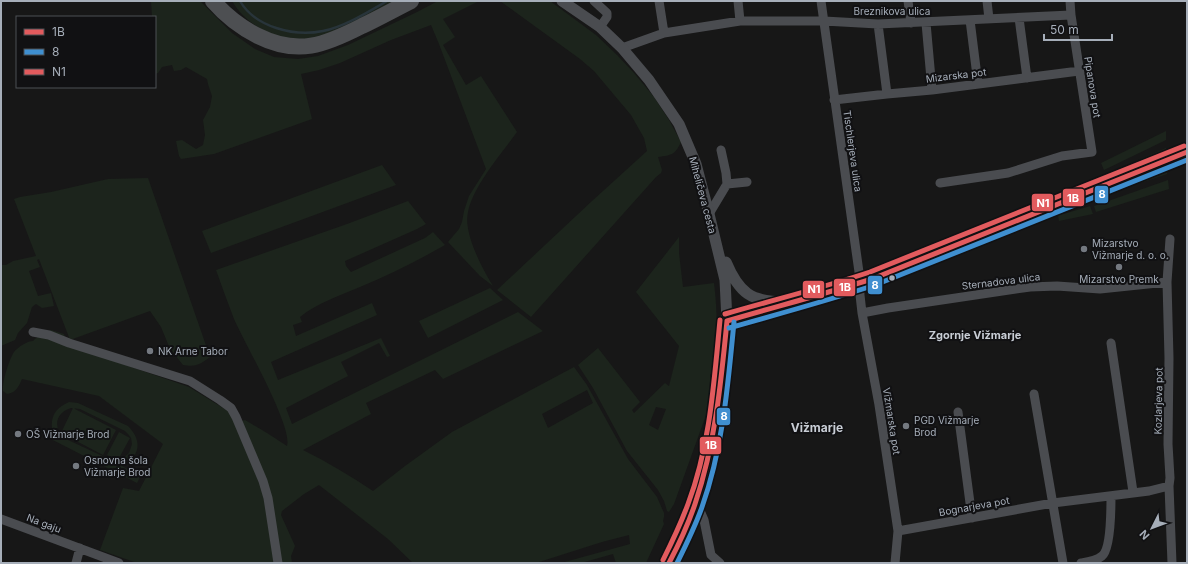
<svg xmlns="http://www.w3.org/2000/svg" width="1188" height="564" font-family="Inter,sans-serif">
	<rect width="100%" height="100%" fill="#171717"/>
	<path fill="#1c241c" fill-rule="evenodd" d="M151 1H200L232 33 255 49 274 57 298 59 318 56 348 45 417 12 438 1H479L443 19 455 37 443 45 466 85 481 76 517 132C502 153 473 186 468 212 463 233 482 268 493 286L480 276 448 242 459 229 462 222 464 211 469 196 486 169 439 44 431 25 391 40 340 63 319 70 301 74 312 119 214 154 181 159 179 156 176 141 182 140 196 149 203 145 205 135 203 120 210 107 212 96 208 84 207 79 186 67 181 70 174 71 172 65 162 67 158 73 155 74V17H152Z
		M232 1H396C354 24 309 56 261 29 249 22 239 13 232 1Z
		M500 1H550L596 35 617 55 634 73 654 97 669 120 681 142C675 155 672 155 658 157L662 170 661 173 656 177 531 317 497 290 592 201 647 151 644 138 631 115 594 71 580 59Z
		M1166 131V140L1104 170 1101 163Z
		M1166 148 1167 154 1080 190 1079 189 1136 161Z
		M382 165 396 185 211 253 202 231Z
		M1167 167V174L1114 192 1072 204Z
		M148 178 210 357C199 365 196 367 183 365L175 355 168 344 161 327 150 311 70 340 39 259 37 260 40 267 29 271 38 296 51 293 54 306 42 308 36 304 32 307 27 323 18 333 15 340 1 346V265H6L13 261 36 256 14 199 20 197 51 192 108 179Z
		M1168 180 1169 189 1096 212 1094 206Z
		M408 201 426 224 417 229 345 261 346 266 351 272 425 238 433 232 445 245C417 261 389 275 360 287 339 296 317 303 300 317L302 322 293 325 296 336 372 303 377 315 271 362 278 380 381 338 390 356 387 357 379 343 341 362 348 376 286 408 292 424 518 312 543 331 443 379 435 370 366 403 371 414 303 450C327 462 351 476 373 491L405 466 452 432 574 367 587 385 628 459 657 497 664 513V517L663 521 664 524 646 563H616L613 554 581 563H561L630 544 629 535 602 542 536 563H413L388 539 319 485 304 494 282 511 281 515 295 546 291 556 292 563H280L273 519 242 421 245 420 267 433 287 446C293 427 244 342 234 319 228 303 222 287 216 270L347 224ZM587 390 593 403 548 428 542 414Z
		M1090 206 1093 214 1059 221 1058 215 1067 213Z
		M679 237V253L683 287 714 283C718 314 717 344 714 375L710 374V387L706 415 674 504 669 512 667 511 664 501 658 490 627 451 593 388 578 365 598 348 640 402 632 410 634 413 665 383 669 386 679 346 636 292ZM656 407 666 409 658 430 649 425Z
		M490 288 503 300 428 338 419 321Z
		M51 330 64 334 68 345 189 387 228 411 234 419 265 497 275 563H137L100 550 123 488 139 491 163 444 99 396 22 379C19 386 16 393 7 394L3 391C2 382 9 360 14 352 18 347 27 341 33 341 38 335 45 335 51 330Z
		M69 402 78 403 128 426C143 441 140 457 122 466L131 471V473L140 477 137 483 45 436 48 431 53 433C49 418 55 408 69 402ZM71 408 80 409 125 431 128 434 131 438 132 444 129 453 121 460 113 461 66 439C53 430 54 413 71 408Z
		M73 408 116 430 103 455 61 433Z
		M119 432 130 438 118 460 107 455Z"/>
	<g fill="none" stroke-linecap="round" stroke-linejoin="round">
		<path stroke="#28343a" stroke-width="2.5" d="M240 1C255 27 294 37 323 31 344 27 368 12 387 1"/>
		<path stroke="#4a4c50" stroke-width="9" d="M594 1 607 13V17L600 27
			M659 1 664 33
			M738 1 740 21
			M821 1 859 272 860 295 862 313 879 405 898 531 895 563
			M908 1 911 23
			M987 1 989 19
			M1019 18 1027 78
			M970 20 978 84
			M926 23 932 90
			M878 24 887 94
			M622 48 664 33 740 21H824L878 24 1071 15
			M834 100 887 94 932 90 1079 71
			M940 183 1008 173 1062 156 1092 152 1071 15 1070 1
			M727 184 747 182
			M709 214 727 184 726 173 721 150
			M1170 239 1167 282 1169 358 1168 444 1170 478 1169 486 1172 563
			M862 313 888 308 1030 287 1057 286 1100 289 1167 282
			M33 332 49 335 69 343 190 381 220 400 231 408 236 417 263 481 268 498 278 563
			M1111 343 1133 492
			M1034 394 1063 563
			M958 412 972 518
			M694 509 701 513 704 520 711 555 720 563
			M1 519 119 563
			M898 531 1053 503 1149 491 1169 486
			M76 563 80 548
			M1081 563C1088 562 1096 561 1102 556 1111 549 1111 509 1111 496"/>
		<path stroke="#4a4c50" stroke-width="11" d="M562 1 600 27 622 48 649 80 679 124 696 164 709 214 725 280 727 321
			M726 262C739 293 751 302 785 302"/>
		<path stroke="#484b4e" stroke-width="12" d="M669 563C712 487 719 406 727 321L792 302 825 294 872 279 1187 152"/>
		<path stroke="#4d4f52" stroke-width="16" d="M213 1C226 16 240 27 258 36 298 56 325 45 362 26 379 18 395 9 411 1"/>
		<defs>
			<path id="bus-1" d="M727 321C775 307 824 294 872 279L1187 152
				M669 563C679 544 688 525 695 504 715 445 721 383 727 321"/>
			<path id="bus-2" d="M729 328C778 314 827 301 875 285L1187 160
				M677 563C686 545 695 527 702 507 723 448 728 384 734 322"/>
			<path id="bus-3" d="M725 314C773 300 822 288 870 272L1184 146
				M663 560C672 542 681 523 688 504 710 446 714 382 720 320"/>
		</defs>
		<use href="#bus-1" stroke="#111113" stroke-width="8"/>
		<use href="#bus-2" stroke="#111113" stroke-width="8"/>
		<use href="#bus-3" stroke="#111113" stroke-width="8"/>
		<use href="#bus-1" stroke="#e25b5e" stroke-width="5"/>
		<use href="#bus-2" stroke="#3f8fd0" stroke-width="5"/>
		<use href="#bus-3" stroke="#e25b5e" stroke-width="5"/>
	</g>
	<g fill="#747980" stroke="#111113" stroke-width="1.5">
		<circle cx="1084" cy="249" r="4"/>
		<circle cx="1119" cy="267" r="4"/>
		<circle cx="150" cy="351" r="4"/>
		<circle cx="906" cy="426" r="4"/>
		<circle cx="18" cy="434" r="4"/>
		<circle cx="76" cy="466" r="4"/>
	</g>
	<circle fill="#a6aeb9" stroke="#111113" stroke-width="1.5" cx="892" cy="278" r="3.5"/>
	<g text-anchor="middle" stroke-width="4" stroke-linejoin="round" paint-order="stroke">
		<g font-size="10" fill="#a6aeb9" stroke="#111113">
			<text x="892" y="15">Breznikova ulica</text>
			<text transform="translate(956 75) rotate(-7)" y="4">Mizarska pot</text>
			<text transform="translate(1093 87) rotate(81)" y="4">Pipanova pot</text>
			<text transform="translate(853 151) rotate(82)" y="4">Tischlerjeva ulica</text>
			<text transform="translate(703 195) rotate(75)" y="4">Miheličeva cesta</text>
			<text transform="translate(1001 281) rotate(-7)" y="4">Sternadova ulica</text>
			<text transform="translate(1158 401) rotate(-89)" y="4">Kozlarjeva pot</text>
			<text transform="translate(892 421) rotate(81)" y="4">Vižmarska pot</text>
			<text transform="translate(974 506) rotate(-10)" y="4">Bognarjeva pot</text>
			<text transform="translate(44 523) rotate(21)" y="4">Na gaju</text>
		</g>
		<g font-size="10" fill="#a6aeb9" stroke="#111113" text-anchor="start">
			<text x="1092" y="247">Mizarstvo<tspan x="1092" dy="12">Vižmarje d. o. o.</tspan></text>
			<text x="1119" y="283" text-anchor="middle">Mizarstvo Premk</text>
			<text x="158" y="355">NK Arne Tabor</text>
			<text x="914" y="424">PGD Vižmarje<tspan x="914" dy="12">Brod</tspan></text>
			<text x="26" y="438">OŠ Vižmarje Brod</text>
			<text x="84" y="464">Osnovna šola<tspan x="84" dy="12">Vižmarje Brod</tspan></text>
		</g>
		<g font-size="11" font-weight="bold" fill="#c8cdd5" stroke="#111113">
			<text x="975" y="339">Zgornje Vižmarje</text>
		</g>
		<g font-size="12" font-weight="bold" fill="#c8cdd5" stroke="#111113">
			<text x="817" y="432">Vižmarje</text>
		</g>
	</g>
	<g stroke="#111113" stroke-width="1.5">
		<rect x="1094" y="185" width="15" height="19" rx="4" fill="#3f8fd0"/>
		<rect x="1062" y="188" width="23" height="19" rx="4" fill="#e25b5e"/>
		<rect x="1031" y="193" width="23" height="19" rx="4" fill="#e25b5e"/>
		<rect x="867" y="275" width="16" height="20" rx="4" fill="#3f8fd0"/>
		<rect x="833" y="278" width="23" height="19" rx="4" fill="#e25b5e"/>
		<rect x="802" y="280" width="23" height="19" rx="4" fill="#e25b5e"/>
		<rect x="716" y="407" width="15" height="19" rx="4" fill="#3f8fd0"/>
		<rect x="699" y="436" width="23" height="19" rx="4" fill="#e25b5e"/>
	</g>
	<g font-size="11" text-anchor="middle" font-weight="bold" fill="#fff">
		<text x="1102" y="198">8</text>
		<text x="1073" y="202">1B</text>
		<text x="1043" y="207">N1</text>
		<text x="875" y="289">8</text>
		<text x="845" y="291">1B</text>
		<text x="814" y="293">N1</text>
		<text x="724" y="420">8</text>
		<text x="711" y="449">1B</text>
	</g>
	<rect width="1188" height="564" fill="none" stroke="#a6aeb9" stroke-width="4"/>
	<rect x="16" y="16" width="140" height="72" fill="#111113" stroke="#4d5055"/>
	<rect x="24" y="29" width="20" height="6" fill="#e25b5e" stroke="#4d5055"/>
	<text x="52" y="36" font-size="12" fill="#a6aeb9">1B</text>
	<rect x="24" y="49" width="20" height="6" fill="#3f8fd0" stroke="#4d5055"/>
	<text x="52" y="56" font-size="12" fill="#a6aeb9">8</text>
	<rect x="24" y="69" width="20" height="6" fill="#e25b5e" stroke="#4d5055"/>
	<text x="52" y="76" font-size="12" fill="#a6aeb9">N1</text>
	<g transform="translate(1152 528) rotate(228)" stroke="#111113" stroke-width="3" paint-order="stroke">
	<path d="M0-3L7 15L0 10L-7 15Z" fill="#a6aeb9"/>
	<text y="-6" font-size="11" font-weight="bold" text-anchor="middle" fill="#a6aeb9">N</text>
	</g>
	<path d="M1044 34v6h68v-6" fill="none" stroke="#a6aeb9" stroke-width="2"/>
	<text x="1050" y="34" font-size="12" fill="#a6aeb9" stroke="#111113" stroke-width="3" paint-order="stroke">50 m</text>
</svg>
